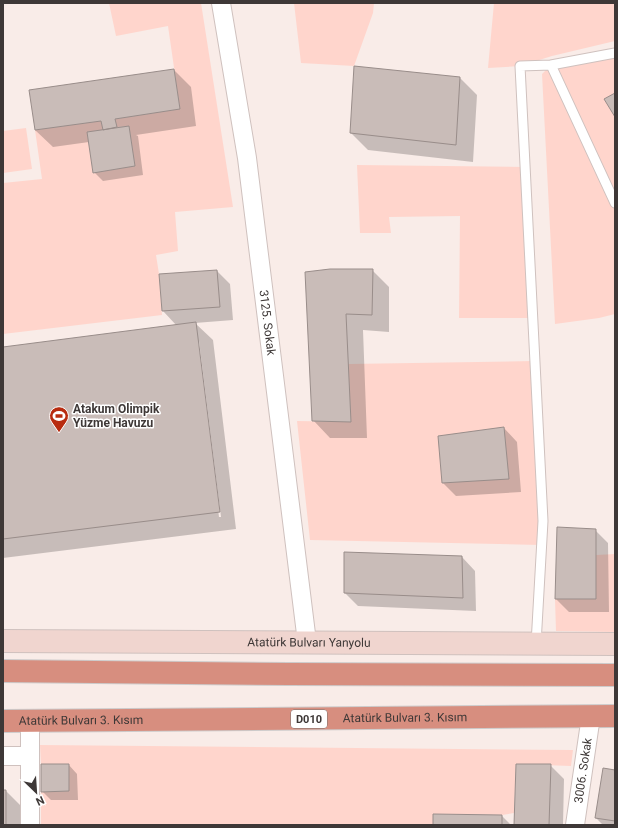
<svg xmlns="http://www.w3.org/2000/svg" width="618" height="828" font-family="Roboto,sans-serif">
	<rect width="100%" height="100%" fill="#f9ece8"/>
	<path fill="#ffd5cc" d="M109 3H201L233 207 175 212 178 251 156 255 159 274 162 315 3 334V183L42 179 35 130 101 121 103 130 87 132 93 173 135 166 129 126 117 127 115 119 180 109 168 26 116 36Z
		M294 3H374L373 13 354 66 301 63Z
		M494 3H615V41L552 56 520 66 488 68Z
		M615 53V314L599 318 555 324 542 74 551 65Z
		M26 128 32 169 3 173V131Z
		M357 165 525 167 533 318H459L460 216 389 217 391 233H360Z
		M535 361 541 545 310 540 297 421 351 422 348 364Z
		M615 554V632L556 631 555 599H596V555Z
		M40 745 573 750 571 766 516 764 514 813 502 815 433 814V825H41V792L69 791V764H41Z"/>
	<path fill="#0003" fill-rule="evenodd" d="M174 70 191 87 196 126 136 135 138 136 143 175 103 181 94 172 89 142 53 147 35 130Z
		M460 78 477 95 473 162 368 150 351 133Z
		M372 270 389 287V332L363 330 367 438H330L313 420 306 273Z
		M217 271 230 284 233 320 195 323 213 340 236 529 3 558V348L177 326 163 311ZM197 341H199L221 517H219Z
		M504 428 517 442 521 492 456 496 442 482Z
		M595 530 608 543 609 612H569L556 599Z
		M462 557 475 571 476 611 358 606 345 593Z
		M68 764 77 774 78 800H51L42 791Z
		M550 765 564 779 563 825H515Z
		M615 771V825H603L596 818Z
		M3 791H6L23 808V825H3Z
		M502 816 511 825H434Z"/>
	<path fill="#c9bcb8" stroke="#998d8a" d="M354 66 460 77 456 145 350 133Z
		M174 69 180 109 115 119 117 127 103 130 101 121 35 130 29 90Z
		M615 93V117L604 99Z
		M129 126 135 166 93 173 87 132Z
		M330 269H373L372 315 346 314 351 422 312 421 305 272Z
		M217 270 220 307 162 311 159 274Z
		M196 322 220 512 3 539V347Z
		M504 427 509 479 442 483 438 436Z
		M557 527 596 529V599H555Z
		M344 552 462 556 463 598 344 593Z
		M41 764H69V791L41 792Z
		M516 764H551L549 825H514Z
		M603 768 615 770V821L595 818Z
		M3 790H6V825H3Z
		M433 814 502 815V825H433Z"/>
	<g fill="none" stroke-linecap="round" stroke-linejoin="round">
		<defs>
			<path id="service" d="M551 65 615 53
				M536 644 543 521 520 66 551 65 615 203"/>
			<g id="minor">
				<path id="s1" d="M221 3 247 158 307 642"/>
				<path d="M3 756H30"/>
				<path d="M30 825V721"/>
				<path id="s2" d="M575 825 591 716"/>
			</g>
			<g id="secondary">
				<path id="s3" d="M3 641 615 644"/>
			</g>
			<g id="trunk">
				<path d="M3 671 289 674 615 675"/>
				<path id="s4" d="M3 721 615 716"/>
			</g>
		</defs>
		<use href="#service" stroke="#cfc1be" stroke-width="11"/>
		<use href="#minor" stroke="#cfc1be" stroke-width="20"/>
		<use href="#secondary" stroke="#cfc1be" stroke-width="24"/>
		<use href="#trunk" stroke="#cdcbcb" stroke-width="24"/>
		<use href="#service" stroke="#fff" stroke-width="9"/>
		<use href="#minor" stroke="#fff" stroke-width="18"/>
		<use href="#secondary" stroke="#f0d5cf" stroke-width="22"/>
		<use href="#trunk" stroke="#d78e7f" stroke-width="22"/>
	</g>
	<defs>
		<symbol id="stadium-pin" viewBox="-11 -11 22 30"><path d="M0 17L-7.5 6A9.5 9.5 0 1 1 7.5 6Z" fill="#b82c10" stroke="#fff"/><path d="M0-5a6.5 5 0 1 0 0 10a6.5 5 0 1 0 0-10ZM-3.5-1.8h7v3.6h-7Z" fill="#fff"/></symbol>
	</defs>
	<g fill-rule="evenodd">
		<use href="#stadium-pin" x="48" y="405" width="22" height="30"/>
	</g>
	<g text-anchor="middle" stroke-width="3" stroke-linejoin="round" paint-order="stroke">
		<rect fill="#fff" stroke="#787473" stroke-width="1" x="291" y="710" width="36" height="18" rx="3"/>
		<g font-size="11" font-weight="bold" fill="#3e3837">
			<text x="309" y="723">D010</text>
		</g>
		<g font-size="12" fill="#3e3837" stroke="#fff">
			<text dy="4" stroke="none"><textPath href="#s1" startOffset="323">3125. Sokak</textPath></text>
			<text dy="4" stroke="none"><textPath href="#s3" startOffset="306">Atatürk Bulvarı Yanyolu</textPath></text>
			<text dy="4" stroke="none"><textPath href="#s4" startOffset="402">Atatürk Bulvarı 3. Kısım</textPath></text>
			<text dy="4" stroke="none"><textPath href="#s4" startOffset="78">Atatürk Bulvarı 3. Kısım</textPath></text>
			<text dy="4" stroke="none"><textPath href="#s2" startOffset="55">3006. Sokak</textPath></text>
		</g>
		<g font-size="12" font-weight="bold" fill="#3e3837" stroke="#fff" text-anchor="start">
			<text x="73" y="413">Atakum Olimpik<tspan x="73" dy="14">Yüzme Havuzu</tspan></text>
		</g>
	</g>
	<rect width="618" height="828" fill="none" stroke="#3e3837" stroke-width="8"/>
	<g transform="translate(36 792) rotate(155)" stroke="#ffffff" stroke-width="3" paint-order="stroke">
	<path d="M0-3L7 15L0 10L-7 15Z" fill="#3e3837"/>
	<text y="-6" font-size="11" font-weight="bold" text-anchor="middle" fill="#3e3837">N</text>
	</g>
</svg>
